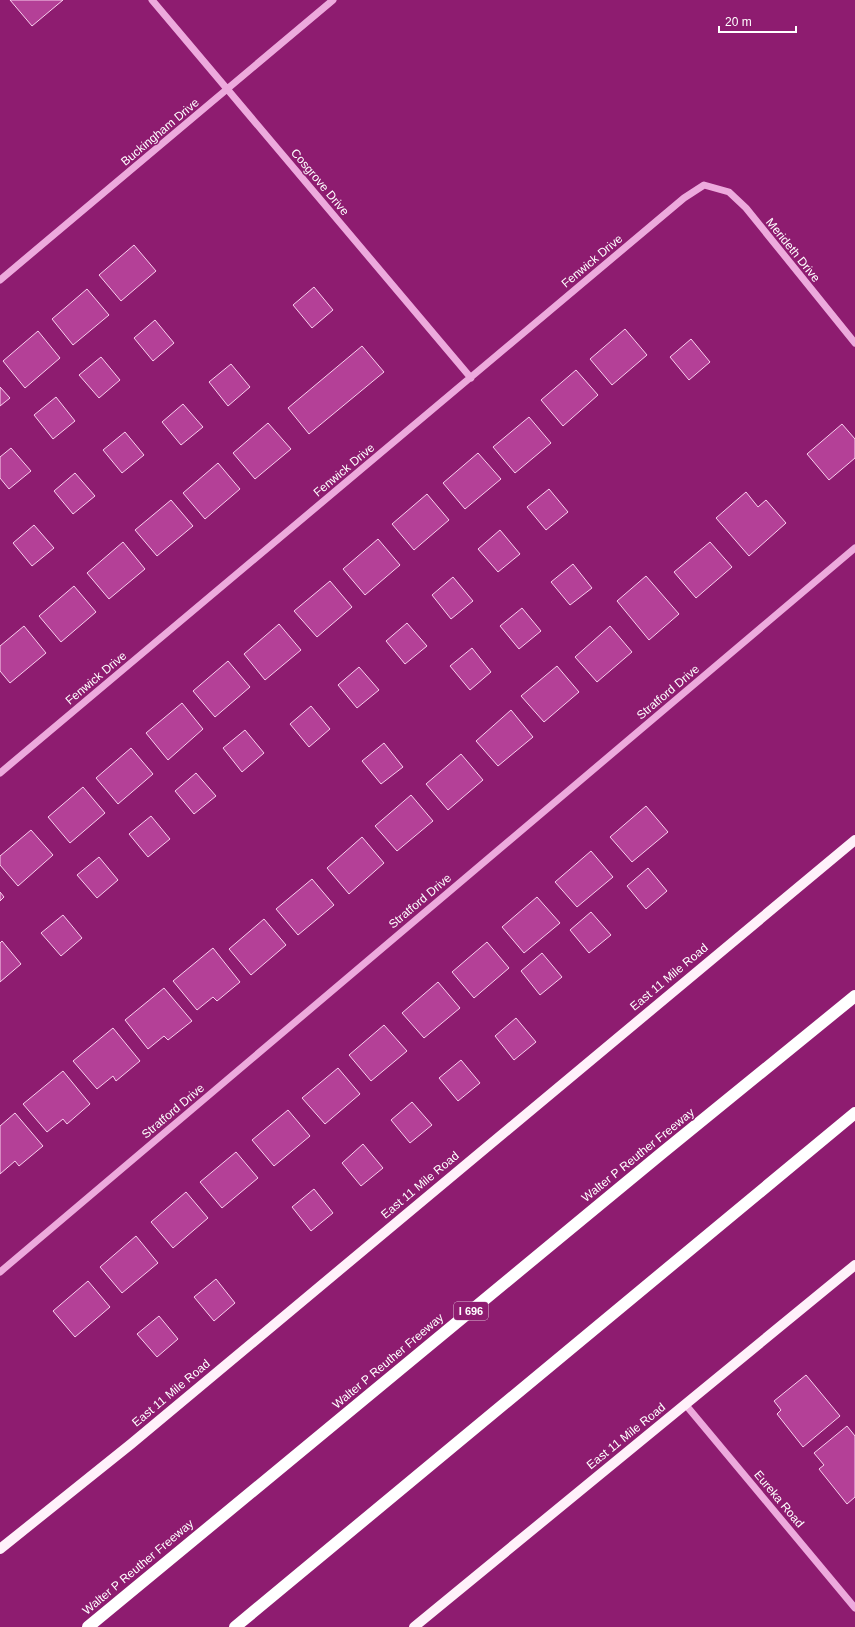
<svg xmlns="http://www.w3.org/2000/svg" width="855" height="1627" font-family="Helvetica,sans-serif">
	<rect width="100%" height="100%" fill="#8e1c70"/>
	<path fill="#b44097" stroke="#fad0ef" d="M10 0H63L32 26Z
		M134 245 156 271 121 301 99 275Z
		M314 287 333 310 312 328 293 305Z
		M87 289 109 315 73 345 52 319Z
		M155 320 174 343 153 361 134 338Z
		M625 329 647 355 612 385 590 359Z
		M38 331 60 358 25 388 3 361Z
		M691 339 710 362 689 380 670 357Z
		M362 346 384 372 309 434 288 408Z
		M101 357 120 380 99 398 79 375Z
		M231 364 250 387 228 406 209 382Z
		M576 370 598 395 563 426 541 400Z
		M0 387 10 398 0 406Z
		M56 397 75 421 53 439 34 415Z
		M183 404 203 427 181 445 162 422Z
		M529 417 551 443 515 473 493 447Z
		M268 423 291 449 255 479 233 453Z
		M842 424 855 439V458L829 480 807 454Z
		M125 432 144 455 122 473 103 450Z
		M11 448 31 471 9 489 0 478V457Z
		M478 453 501 479 465 509 443 483Z
		M218 463 240 489 205 519 183 493Z
		M75 473 95 496 73 514 54 491Z
		M549 489 568 512 546 530 527 507Z
		M746 492 758 507 766 500 786 523 749 556 716 518Z
		M427 494 449 520 414 550 392 524Z
		M171 500 193 526 157 556 135 530Z
		M34 525 54 548 32 566 13 543Z
		M500 530 520 554 498 572 478 549Z
		M378 539 400 565 365 595 343 569Z
		M123 542 145 569 109 599 87 573Z
		M710 542 732 567 696 598 674 572Z
		M573 564 592 588 570 605 551 582Z
		M646 576 679 614 649 640 617 601Z
		M453 577 473 601 451 619 432 595Z
		M330 581 352 607 317 637 294 611Z
		M74 586 96 612 61 642 39 616Z
		M522 608 541 631 519 649 500 626Z
		M407 623 427 646 405 664 386 641Z
		M279 624 301 650 265 680 244 654Z
		M24 626 46 653 10 683 0 671V646Z
		M610 626 632 652 597 682 575 657Z
		M472 648 491 672 470 690 450 666Z
		M228 661 250 687 215 717 193 691Z
		M557 666 579 692 544 722 521 696Z
		M359 667 379 690 357 708 338 685Z
		M182 703 203 729 168 760 146 733Z
		M311 706 330 729 309 747 290 724Z
		M511 710 533 737 498 766 476 741Z
		M245 730 264 753 242 772 223 748Z
		M384 743 403 767 381 784 362 761Z
		M131 748 153 774 118 804 96 778Z
		M461 754 483 780 448 810 426 784Z
		M196 773 216 796 194 814 175 791Z
		M83 787 105 813 70 843 48 817Z
		M411 795 433 821 397 851 375 826Z
		M646 806 668 832 632 862 610 837Z
		M151 816 170 839 148 857 129 834Z
		M31 830 53 855 18 886 0 865V856Z
		M362 837 384 863 349 894 327 868Z
		M591 851 613 877 577 907 555 882Z
		M99 857 118 880 97 898 77 875Z
		M648 868 667 891 646 909 627 886Z
		M312 879 334 905 298 935 276 909Z
		M0 892 4 897 0 901Z
		M537 897 560 923 524 953 502 927Z
		M591 912 611 935 589 953 570 930Z
		M63 915 82 938 61 956 41 933Z
		M264 919 286 945 251 975 229 949Z
		M2 941 21 964 0 982V943Z
		M487 942 509 968 474 998 452 972Z
		M213 948 240 982 217 1001 213 997 197 1010 173 981Z
		M542 953 562 977 540 995 521 971Z
		M438 982 460 1008 424 1038 402 1013Z
		M164 988 192 1021 168 1040 164 1036 148 1049 125 1020Z
		M516 1018 536 1042 514 1060 495 1036Z
		M384 1025 407 1051 371 1081 349 1055Z
		M113 1028 140 1061 116 1081 113 1076 97 1089 73 1061Z
		M461 1060 480 1083 458 1101 439 1078Z
		M338 1068 360 1094 325 1124 302 1098Z
		M63 1071 90 1104 67 1124 63 1119 47 1132 23 1104Z
		M412 1102 432 1125 410 1143 391 1120Z
		M288 1110 310 1136 274 1166 252 1140Z
		M15 1113 43 1146 19 1166 15 1161 0 1174V1126Z
		M363 1144 383 1168 361 1186 342 1163Z
		M236 1152 258 1178 222 1208 200 1182Z
		M314 1189 333 1213 311 1231 292 1207Z
		M186 1192 208 1218 173 1248 151 1222Z
		M136 1236 158 1263 122 1293 100 1267Z
		M216 1279 235 1303 214 1321 194 1297Z
		M88 1281 110 1307 75 1337 53 1311Z
		M159 1316 178 1339 157 1357 137 1334Z
		M806 1375 840 1416 803 1447 777 1414 781 1410 774 1401Z
		M847 1426 855 1436V1497L847 1504 819 1469 824 1465 814 1453Z"/>
	<g fill="none" stroke-linecap="round" stroke-linejoin="round">
		<path stroke="#edaadd" stroke-width="7" d="M152 0 471 378
			M0 280 333 0
			M0 773 684 198 704 185 729 192 746 208 855 343
			M0 1272 855 548
			M685 1404 855 1608"/>
		<path stroke="#fff1fa" stroke-width="10" d="M0 1549 131 1444 855 840
			M414 1627 855 1265"/>
		<path stroke="#fff" stroke-width="12" d="M88 1627 662 1153 855 996
			M235 1627 855 1113"/>
	</g>
	<g text-anchor="middle" stroke-width="3" stroke-linejoin="round" paint-order="stroke">
		<rect fill="#8e1c70" stroke="#ddbbd4" stroke-width="1" x="454" y="1302" width="34" height="18" rx="3"/>
		<g font-size="11" font-weight="bold" fill="#fff">
			<text x="471" y="1315">I 696</text>
		</g>
		<g font-size="12" fill="#fff" stroke="#8e1c70">
			<text transform="translate(160 132) rotate(-40)" y="4">Buckingham Drive</text>
			<text transform="translate(320 182) rotate(50)" y="4">Cosgrove Drive</text>
			<text transform="translate(793 250) rotate(51)" y="4">Merideth Drive</text>
			<text transform="translate(592 261) rotate(-40)" y="4">Fenwick Drive</text>
			<text transform="translate(344 470) rotate(-40)" y="4">Fenwick Drive</text>
			<text transform="translate(96 678) rotate(-40)" y="4">Fenwick Drive</text>
			<text transform="translate(668 692) rotate(-40)" y="4">Stratford Drive</text>
			<text transform="translate(420 901) rotate(-40)" y="4">Stratford Drive</text>
			<text transform="translate(669 977) rotate(-40)" y="4">East 11 Mile Road</text>
			<text transform="translate(173 1111) rotate(-40)" y="4">Stratford Drive</text>
			<text transform="translate(638 1155) rotate(-39)" y="4">Walter P Reuther Freeway</text>
			<text transform="translate(420 1185) rotate(-40)" y="4">East 11 Mile Road</text>
			<text transform="translate(388 1361) rotate(-40)" y="4">Walter P Reuther Freeway</text>
			<text transform="translate(171 1393) rotate(-40)" y="4">East 11 Mile Road</text>
			<text transform="translate(626 1436) rotate(-39)" y="4">East 11 Mile Road</text>
			<text transform="translate(779 1499) rotate(50)" y="4">Eureka Road</text>
			<text transform="translate(138 1567) rotate(-40)" y="4">Walter P Reuther Freeway</text>
		</g>
	</g>
	<path d="M719 26v6h77v-6" fill="none" stroke="#ffffff" stroke-width="2"/>
	<text x="725" y="26" font-size="12" fill="#ffffff" stroke="#8e1c70" stroke-width="3" paint-order="stroke">20 m</text>
</svg>
